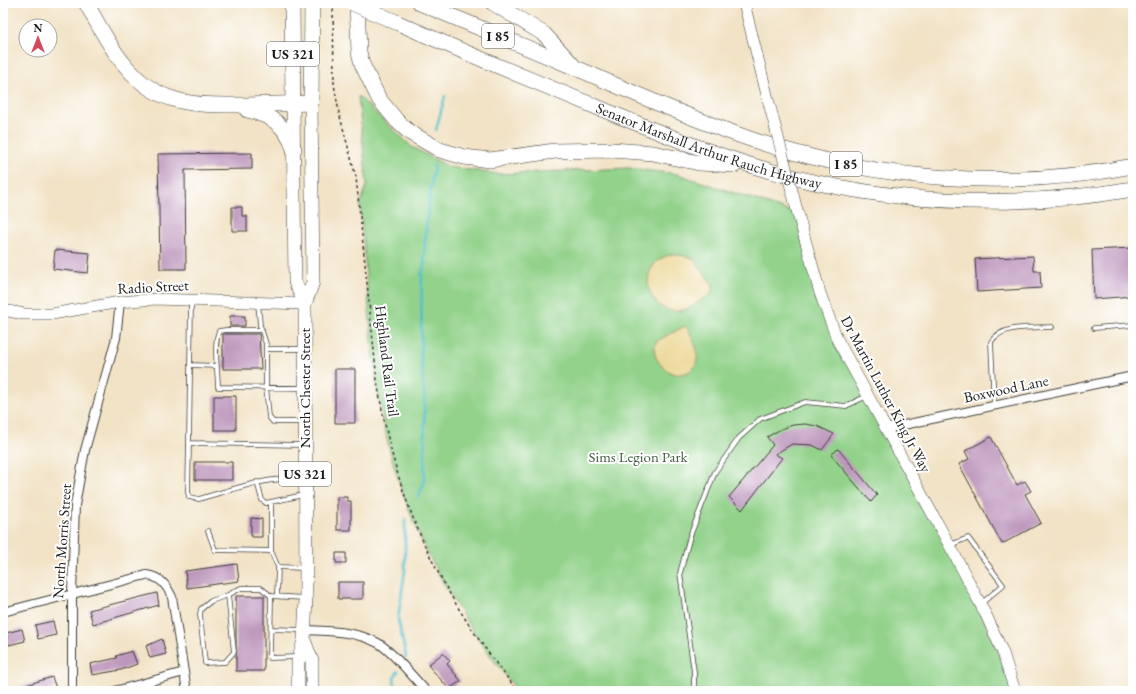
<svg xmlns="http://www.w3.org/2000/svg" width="1136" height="694" font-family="'EB Garamond',serif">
	<rect width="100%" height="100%" fill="#fff"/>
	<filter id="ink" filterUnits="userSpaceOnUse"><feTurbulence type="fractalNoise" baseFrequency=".025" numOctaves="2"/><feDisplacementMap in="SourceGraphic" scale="8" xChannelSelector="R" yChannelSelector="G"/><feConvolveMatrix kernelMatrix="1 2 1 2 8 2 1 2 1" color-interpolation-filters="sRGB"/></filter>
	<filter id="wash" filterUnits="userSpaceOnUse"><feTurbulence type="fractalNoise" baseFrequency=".012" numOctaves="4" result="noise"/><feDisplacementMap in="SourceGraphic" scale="16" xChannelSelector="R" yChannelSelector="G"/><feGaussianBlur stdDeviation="0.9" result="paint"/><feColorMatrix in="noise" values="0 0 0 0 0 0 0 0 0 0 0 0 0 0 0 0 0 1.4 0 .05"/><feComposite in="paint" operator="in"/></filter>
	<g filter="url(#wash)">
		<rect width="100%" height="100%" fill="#f2e3c6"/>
		<path fill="#92d28a" stroke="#577753" d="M358 96 412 147 449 167 498 174 628 168 677 174 798 214 837 339 957 559 1015 691H518C457 617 409 534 387 439 370 364 368 282 360 205L367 185Z"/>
		<path fill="#eeda9e" stroke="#857b5d" d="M673 254 693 258 713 285 711 294C701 299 690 310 678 311 646 313 633 263 673 254Z
			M685 326C689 329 691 335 693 340 702 358 697 376 674 374 661 368 649 355 657 341Z"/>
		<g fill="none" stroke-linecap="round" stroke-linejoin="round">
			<path stroke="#53becd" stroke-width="2.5" d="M436 130 445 96
				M418 497 424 483 425 457 424 392 421 359 422 272 424 269C424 234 429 200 434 166
				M405 658 406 656 398 619 405 570V520
				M395 691 394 678 398 671"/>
		</g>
		<g id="blocks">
			<path fill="#be97bd" d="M252 153V169L185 170 186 269H160L158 154Z
				M232 207H242V216H247V231H232Z
				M1133 248V296L1094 299 1092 250Z
				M55 250 90 253 88 273 53 269Z
				M1033 256 1034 271H1040L1041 288 977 292 975 259Z
				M230 316H245V326H230Z
				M223 334H259L261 369H223Z
				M335 369H355V423H335Z
				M214 396H236V430H214Z
				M805 424 817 426 834 434 822 450 812 445 792 444 775 454 782 458 742 510 729 497 773 445 767 437 781 429 793 425Z
				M991 437 1017 485 1025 481 1031 491 1025 494 1041 523 1002 544 959 464 969 459 965 451Z
				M838 449 877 495 871 502 831 455Z
				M195 462H232V480H195Z
				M337 497H347V501H351V530H337Z
				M251 518 262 519V537H251Z
				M336 553H346V563H336Z
				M237 564 239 581 187 588 185 571Z
				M338 582H363V599H338Z
				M157 593 159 605 93 624 89 610Z
				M236 596H264V671H236Z
				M53 621 56 635 38 639 35 625Z
				M22 629 25 641 9 645 6 633Z
				M162 639 166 654 150 658 146 646Z
				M132 651 137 664 121 670 92 675 90 664 117 658 116 656Z
				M443 653 450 661 447 664 461 681 449 689 428 665Z
				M52 677 56 688 46 691H10V690Z"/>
		</g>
	</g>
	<g filter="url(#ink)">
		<use href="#blocks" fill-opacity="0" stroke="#3c3a36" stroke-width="1"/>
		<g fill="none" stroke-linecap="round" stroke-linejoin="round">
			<defs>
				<path id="lane" d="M191 302 189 443 303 445
					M258 303 260 325 266 344V387L269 417 273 422H304
					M1094 328 1133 325
					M262 330H226L219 331C213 343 218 373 218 387L303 388
					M266 349H302
					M190 365 217 366
					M994 406 991 342C1001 324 1035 328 1052 327
					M189 443 188 492 189 497 199 499C234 489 267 477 303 478
					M257 482 262 500 266 503 303 495
					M271 503V551L278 567 304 568
					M208 531 215 550 271 551
					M950 545 968 538 1003 585 982 603
					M228 595 234 652 225 662 205 663 200 614 201 609 211 601 228 595 241 588H261L271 596
					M277 596 278 567
					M271 629 302 630
					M297 657 270 658 271 596 304 598
					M694 691V672L680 573 690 536 715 472 739 438 760 419 805 402 846 406 867 396"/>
				<path id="street" d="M885 429 1133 376
					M3 612 146 575C160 577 166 584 172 597L187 691
					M305 630C330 631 355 631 378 643 391 650 415 679 426 691
					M72 691V593L75 505 85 450 116 338 120 302
					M115 691 184 672"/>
				<path id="secondary" d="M744 3 769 103
					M798 214 820 293 837 339 957 559 987 617 1003 653 1015 691
					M3 310 24 314H52L120 302 155 299 305 304"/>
				<path id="primary" d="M293 104 295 282 305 304
					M304 640 312 661V691
					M298 691V662L304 640 306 598 305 304 313 282 311 103"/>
				<g id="highway">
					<path d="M86 3C100 27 112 52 131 72 163 107 201 105 244 105 266 104 289 104 311 103L312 3"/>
					<path d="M292 3 293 104"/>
					<path d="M357 3 359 52 362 64 379 99 397 121 409 132 440 150 464 157 490 160 555 151 612 150 653 153 699 163 735 165"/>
					<path d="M420 3C472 25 524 46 576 68 634 93 692 119 753 140 874 180 1008 191 1133 166"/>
					<path d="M493 3 544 34 572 64"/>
					<path id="s1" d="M396 22C463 52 531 80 599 108 670 137 742 167 818 183 921 205 1029 207 1133 189"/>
					<path d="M247 110C271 115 286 125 294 149"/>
				</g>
			</defs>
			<use href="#lane" stroke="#3c3a36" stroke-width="5.5"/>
			<use href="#street" stroke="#3c3a36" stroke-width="10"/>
			<use href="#secondary" stroke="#3c3a36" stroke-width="12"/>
			<use href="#primary" stroke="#3c3a36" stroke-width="14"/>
			<use href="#highway" stroke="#3c3a36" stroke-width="16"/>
			<path stroke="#3c3a36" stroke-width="1.5" stroke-dasharray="3 3" stroke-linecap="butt" d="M333 3 334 84 339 113 356 177 377 380C395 502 440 596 518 691
				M631 3V6"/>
			<use href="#lane" stroke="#fff" stroke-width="4"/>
			<use href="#street" stroke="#fff" stroke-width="8"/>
			<use href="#secondary" stroke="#fff" stroke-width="11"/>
			<use href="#primary" stroke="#fff" stroke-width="13"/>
			<use href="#highway" stroke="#fff" stroke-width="15"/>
			<defs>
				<path id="secondary-bridge" d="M769 103 798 214"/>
				<path id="highway-bridge" d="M352 3 396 22"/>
			</defs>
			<use href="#secondary-bridge" stroke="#3c3a36" stroke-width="12" stroke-linecap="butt"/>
			<use href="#highway-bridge" stroke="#3c3a36" stroke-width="16" stroke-linecap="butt"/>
			<use href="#secondary-bridge" stroke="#fff" stroke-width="11"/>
			<use href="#highway-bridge" stroke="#fff" stroke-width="15"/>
		</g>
	</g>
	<g text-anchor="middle" stroke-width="4" stroke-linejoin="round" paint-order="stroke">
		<g fill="#fff" stroke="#606060" stroke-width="1">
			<rect x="482" y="24" width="32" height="24" rx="3"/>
			<rect x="267" y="42" width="52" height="24" rx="3"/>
			<rect x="830" y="152" width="32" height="24" rx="3"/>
			<rect x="279" y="462" width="52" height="24" rx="3"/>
		</g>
		<g font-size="14" font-weight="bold" fill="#1c1c1c">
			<text x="498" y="41">I 85</text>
			<text x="293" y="59">US 321</text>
			<text x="846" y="169">I 85</text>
			<text x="305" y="479">US 321</text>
		</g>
		<g font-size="15" fill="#1c1c1c" stroke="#fff">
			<text dy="5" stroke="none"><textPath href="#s1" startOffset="337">Senator Marshall Arthur Rauch Highway</textPath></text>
			<text transform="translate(153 287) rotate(-3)" y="5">Radio Street</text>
			<text transform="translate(387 361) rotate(83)" y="5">Highland Rail Trail</text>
			<text transform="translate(305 388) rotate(-90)" y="5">North Chester Street</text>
			<text transform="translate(1006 389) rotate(-12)" y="5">Boxwood Lane</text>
			<text transform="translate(886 394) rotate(62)" y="5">Dr Martin Luther King Jr Way</text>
			<text transform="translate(62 541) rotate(-86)" y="5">North Morris Street</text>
		</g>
		<g font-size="15" fill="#455c42" stroke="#fff">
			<text x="638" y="462">Sims Legion Park</text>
		</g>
	</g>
	<rect width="1136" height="694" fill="none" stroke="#fff" stroke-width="16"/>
	<g transform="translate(38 38)"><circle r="19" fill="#ffffff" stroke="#a4a4a4"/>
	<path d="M0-3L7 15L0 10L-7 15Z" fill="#d1495b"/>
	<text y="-6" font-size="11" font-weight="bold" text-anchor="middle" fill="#1c1c1c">N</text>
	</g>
</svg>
